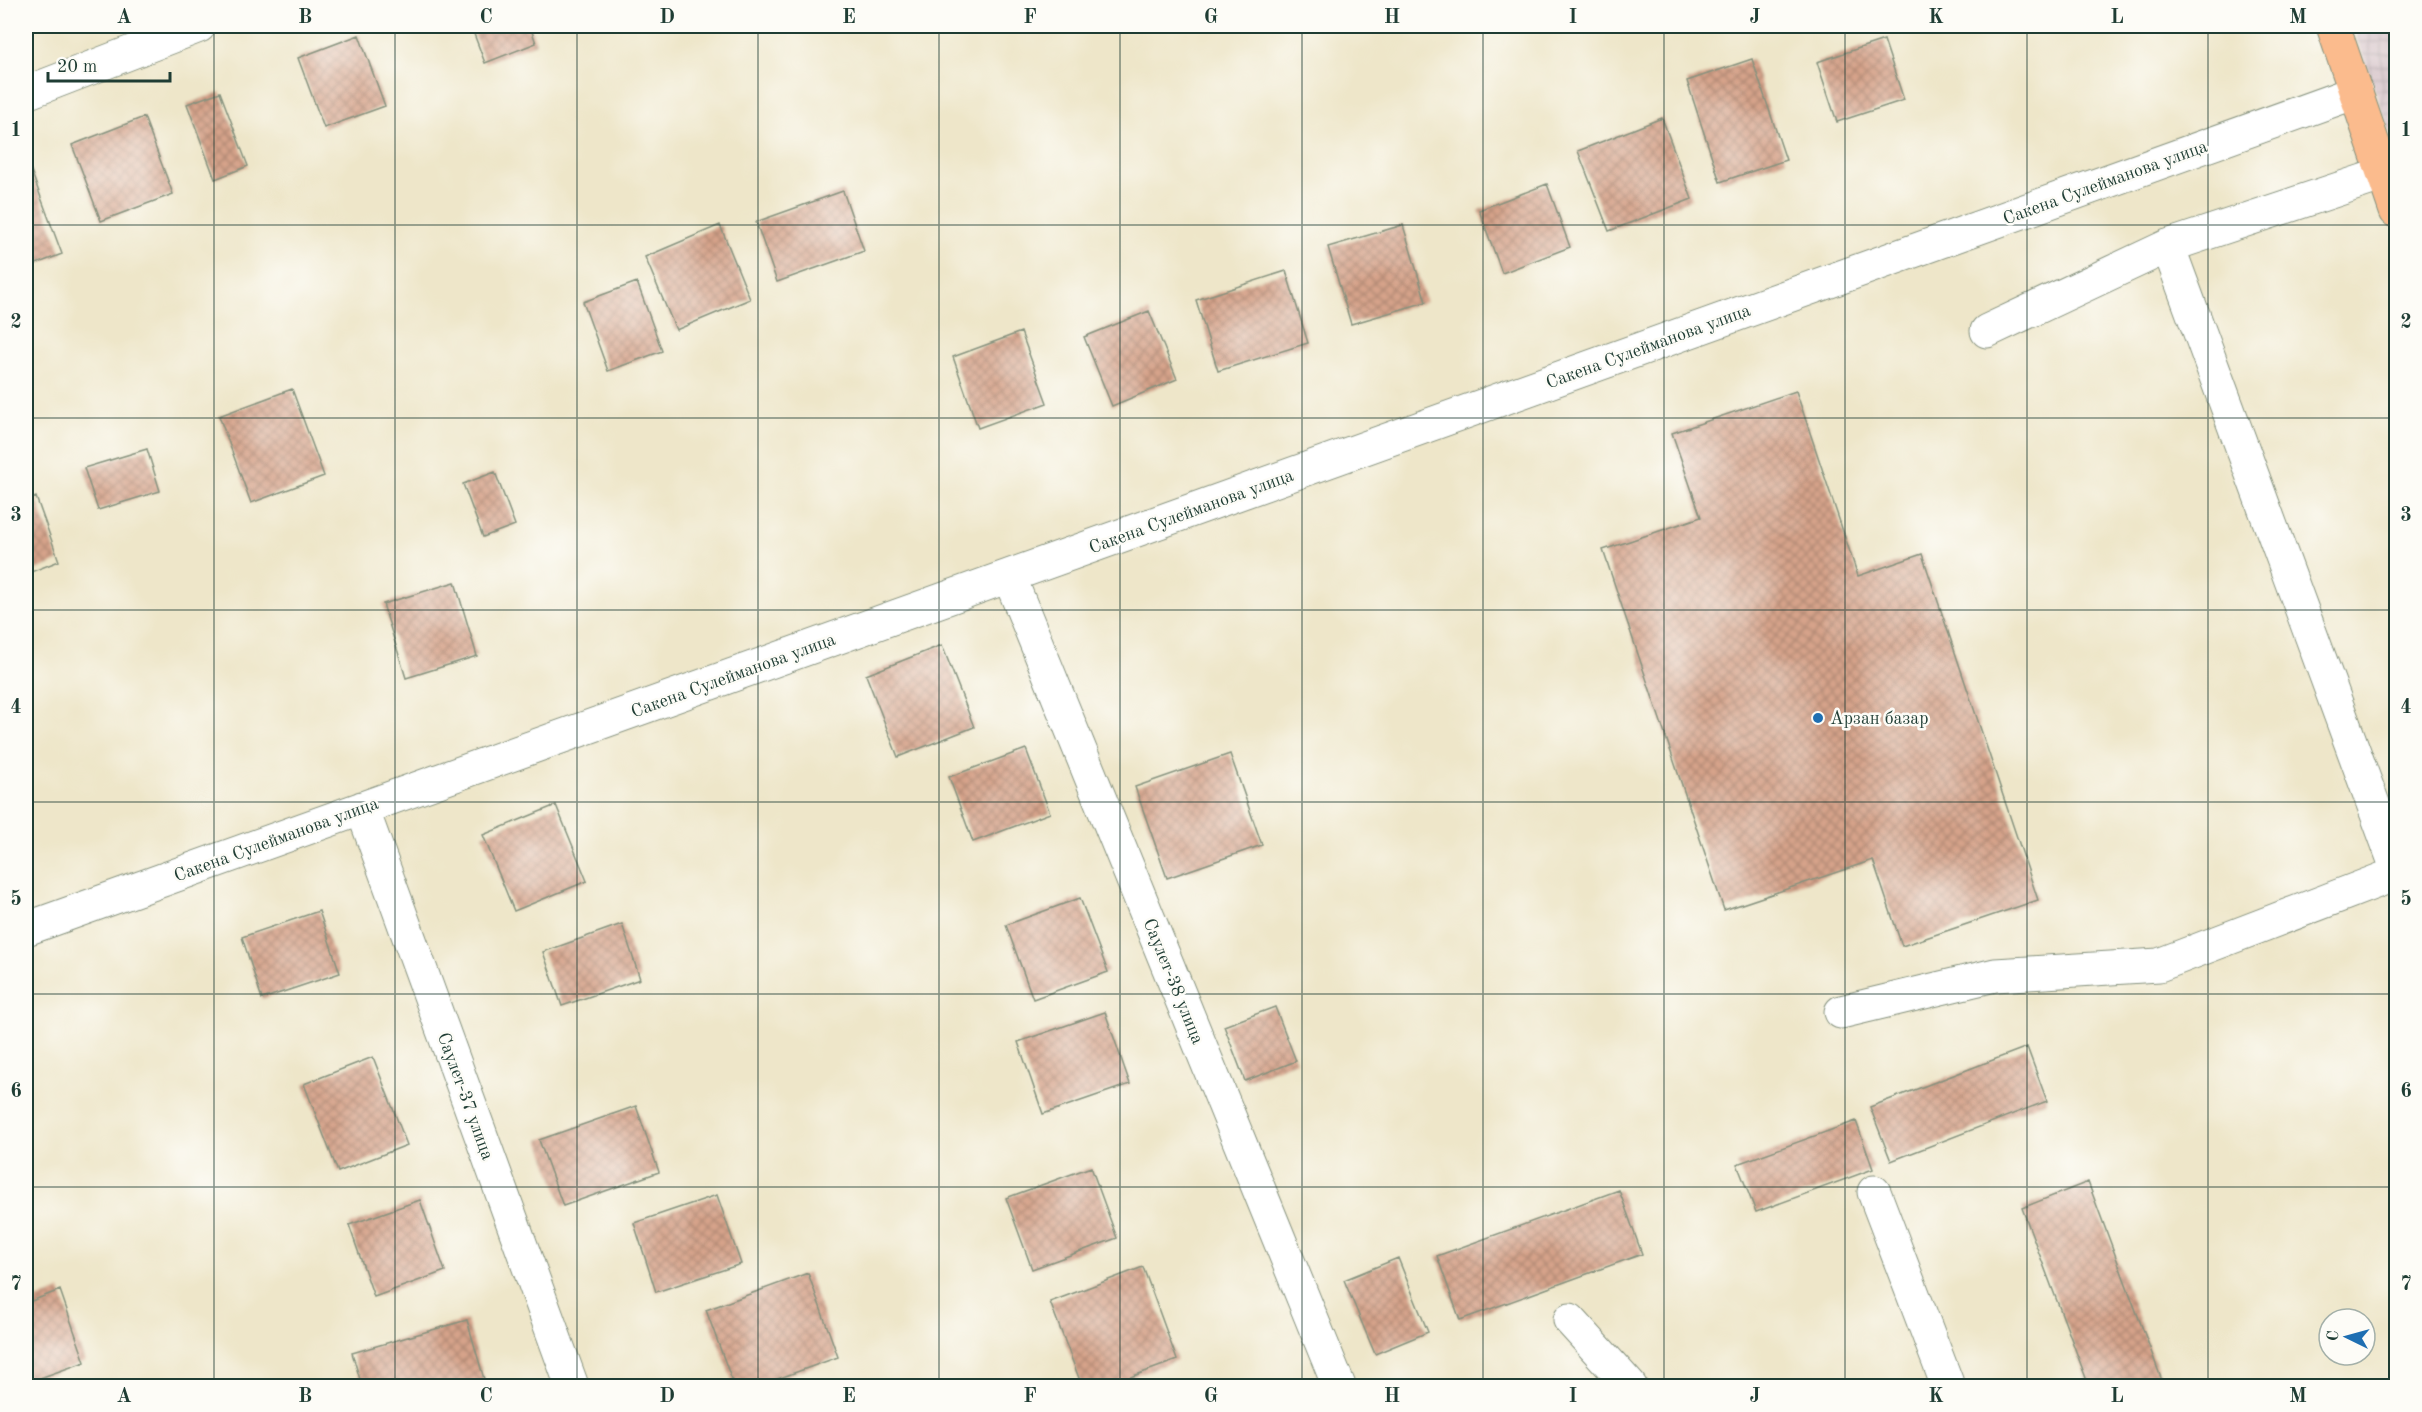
<svg xmlns="http://www.w3.org/2000/svg" width="2422" height="1412" font-family="'Old Standard TT',serif">
	<defs>
		<pattern id="industrial-grid" width="8" height="8" patternUnits="userSpaceOnUse" patternTransform="scale(1.5)"><rect width="8" height="8" fill="#d2bec5"/><path d="M0 4h8M4 0v8" fill="none" stroke="#aa9ca1"/></pattern>
		<pattern id="building-cross-hatch" width="8" height="8" patternUnits="userSpaceOnUse" patternTransform="scale(1.5)"><rect width="8" height="8" fill="#d6a38a"/><path d="M0 0l8 8M0 8l8-8" fill="none" stroke="#ad8672"/></pattern>
	</defs>
	<rect width="100%" height="100%" fill="#fdfcf7"/>
	<filter id="ink" filterUnits="userSpaceOnUse"><feTurbulence type="fractalNoise" baseFrequency=".0167" numOctaves="2"/><feDisplacementMap in="SourceGraphic" scale="12" xChannelSelector="R" yChannelSelector="G"/><feConvolveMatrix kernelMatrix="1 2 1 2 8 2 1 2 1" color-interpolation-filters="sRGB"/></filter>
	<filter id="wash" filterUnits="userSpaceOnUse"><feTurbulence type="fractalNoise" baseFrequency=".008" numOctaves="4" result="noise"/><feDisplacementMap in="SourceGraphic" scale="24" xChannelSelector="R" yChannelSelector="G"/><feGaussianBlur stdDeviation="1.35" result="paint"/><feColorMatrix in="noise" values="0 0 0 0 0 0 0 0 0 0 0 0 0 0 0 0 0 1.4 0 .05"/><feComposite in="paint" operator="in"/></filter>
	<g filter="url(#wash)">
		<rect width="100%" height="100%" fill="#eee6c9"/>
		<path fill="url(#industrial-grid)" d="M2352 26H2396V150Z"/>
		<g id="blocks">
			<path fill="url(#building-cross-hatch)" d="M471 26H530L536 43 485 63Z
				M359 35 385 106 324 128 298 58Z
				M1884 40 1904 100 1837 122 1817 62Z
				M1752 59 1786 160 1720 182 1687 81Z
				M220 92 248 166 215 179 187 104Z
				M144 117 173 194 101 221 72 145Z
				M1662 118 1692 199 1609 231 1578 151Z
				M30 168 62 254 26 268V169Z
				M1547 184 1570 247 1502 273 1479 210Z
				M843 191 864 251 777 282 756 222Z
				M720 225 750 299 676 330 645 257Z
				M1403 225 1426 302 1351 324 1328 247Z
				M1286 271 1308 343 1218 371 1196 300Z
				M637 282 662 351 608 371 583 302Z
				M1149 311 1177 379 1112 406 1084 337Z
				M1021 332 1047 403 978 428 953 357Z
				M292 389 324 476 251 503 219 416Z
				M1796 391 1858 576 1922 554 2038 900 1902 946 1873 860 1724 910 1603 550 1701 517 1672 433Z
				M147 449 160 491 98 510 84 468Z
				M495 472 515 525 483 537 463 484Z
				M36 497 59 561 26 574V501Z
				M455 582 477 656 406 678 383 604Z
				M942 645 974 727 898 757 866 675Z
				M1026 749 1050 813 973 842 949 777Z
				M1230 754 1262 845 1167 878 1135 787Z
				M556 805 587 881 514 911 483 835Z
				M1080 898 1108 972 1033 999 1006 925Z
				M319 911 340 973 262 999 242 937Z
				M622 924 640 979 562 1006 543 952Z
				M1275 1007 1296 1061 1245 1081 1224 1026Z
				M1105 1012 1130 1084 1043 1114 1018 1042Z
				M2027 1047 2047 1101 1891 1161 1870 1107Z
				M373 1057 407 1145 338 1172 304 1084Z
				M636 1106 659 1172 563 1206 539 1140Z
				M1856 1121 1873 1169 1756 1212 1737 1164Z
				M1091 1167 1117 1238 1032 1269 1006 1198Z
				M2088 1182 2164 1386H2089L2022 1208Z
				M1619 1190 1642 1254 1460 1320 1437 1256Z
				M717 1195 741 1264 656 1292 634 1223Z
				M420 1200 445 1271 374 1297 349 1225Z
				M1398 1258 1428 1332 1375 1354 1344 1280Z
				M1143 1267 1177 1360 1106 1386H1082L1050 1302Z
				M808 1273 838 1357 758 1386H734L706 1310Z
				M60 1290 85 1362 26 1383V1303Z
				M467 1320 486 1386H362L352 1353Z"/>
		</g>
	</g>
	<g filter="url(#ink)">
		<use href="#blocks" fill-opacity="0" stroke="#86927e" stroke-width="1.5"/>
		<g fill="none" stroke-linecap="round" stroke-linejoin="round">
			<defs>
				<path id="minor" d="M26 93 199 26
					M2168 246 2396 866
					M1987 331 2168 246 2384 174
					M1009 576 1339 1386
					M362 808 572 1386
					M26 929 2356 92
					M1841 1012 1995 975 2159 965 2396 874
					M1874 1192 1948 1386
					M1570 1320 1630 1386"/>
				<path id="major" d="M2333 26 2396 211"/>
			</defs>
			<use href="#minor" stroke="#86927e" stroke-width="35"/>
			<use href="#major" stroke="#86927e" stroke-width="35"/>
			<use href="#minor" stroke="#fff" stroke-width="33"/>
			<use href="#major" stroke="#fbbb8d" stroke-width="33"/>
		</g>
	</g>
	<path fill="none" stroke="#1f3d34" stroke-width="1.5" stroke-opacity="0.55" d="M214 26V1386M395 26V1386M577 26V1386M758 26V1386M939 26V1386M1120 26V1386M1302 26V1386M1483 26V1386M1664 26V1386M1845 26V1386M2027 26V1386M2208 26V1386M26 225H2396M26 418H2396M26 610H2396M26 802H2396M26 994H2396M26 1187H2396"/>
	<circle fill="#1f6fb2" stroke="#fdfcf7" stroke-width="2" cx="1818" cy="718" r="6"/>
	<g text-anchor="middle" stroke-width="5" stroke-linejoin="round" paint-order="stroke">
		<g font-size="18" fill="#1f3d34" stroke="#fdfcf7">
			<text transform="translate(2105 182) rotate(-20)" y="6">Сакена Сулейманова улица</text>
			<text transform="translate(1648 346) rotate(-20)" y="6">Сакена Сулейманова улица</text>
			<text transform="translate(1191 511) rotate(-20)" y="6">Сакена Сулейманова улица</text>
			<text transform="translate(733 675) rotate(-20)" y="6">Сакена Сулейманова улица</text>
			<text transform="translate(276 839) rotate(-20)" y="6">Сакена Сулейманова улица</text>
			<text transform="translate(1174 981) rotate(68)" y="6">Саулет-38 улица</text>
			<text transform="translate(466 1096) rotate(70)" y="6">Саулет-37 улица</text>
		</g>
		<g font-size="18" fill="#1f3d34" stroke="#fdfcf7" text-anchor="start">
			<text x="1830" y="724">Арзан базар</text>
		</g>
	</g>
	<rect width="2422" height="1412" fill="none" stroke="#fdfcf7" stroke-width="66"/>
	<g transform="translate(2347 1337) rotate(275)"><circle r="28" fill="#fdfcf7" stroke="#a4b0a9" stroke-width="1.5"/>
	<path d="M0-4.5L10 22L0 15L-10 22Z" fill="#1f6fb2"/>
	<text y="-9" font-size="16" font-weight="bold" text-anchor="middle" fill="#1f3d34">С</text>
	</g>
	<path d="M48 72v9h122v-9" fill="none" stroke="#1f3d34" stroke-width="3"/>
	<text x="57" y="72" font-size="18" fill="#1f3d34" stroke="#fdfcf7" stroke-width="4.5" paint-order="stroke">20 m</text>
	<rect x="33" y="33" width="2356" height="1346" fill="none" stroke="#1f3d34" stroke-width="2"/>
	<g font-size="20" text-anchor="middle" font-weight="bold" fill="#1f3d34">
		<text x="124" y="23">A</text>
		<text x="305" y="23">B</text>
		<text x="486" y="23">C</text>
		<text x="667" y="23">D</text>
		<text x="849" y="23">E</text>
		<text x="1030" y="23">F</text>
		<text x="1211" y="23">G</text>
		<text x="1392" y="23">H</text>
		<text x="1573" y="23">I</text>
		<text x="1755" y="23">J</text>
		<text x="1936" y="23">K</text>
		<text x="2117" y="23">L</text>
		<text x="2298" y="23">M</text>
		<text x="16" y="136">1</text>
		<text x="2406" y="136">1</text>
		<text x="16" y="328">2</text>
		<text x="2406" y="328">2</text>
		<text x="16" y="521">3</text>
		<text x="2406" y="521">3</text>
		<text x="16" y="713">4</text>
		<text x="2406" y="713">4</text>
		<text x="16" y="905">5</text>
		<text x="2406" y="905">5</text>
		<text x="16" y="1097">6</text>
		<text x="2406" y="1097">6</text>
		<text x="16" y="1290">7</text>
		<text x="2406" y="1290">7</text>
		<text x="124" y="1402">A</text>
		<text x="305" y="1402">B</text>
		<text x="486" y="1402">C</text>
		<text x="667" y="1402">D</text>
		<text x="849" y="1402">E</text>
		<text x="1030" y="1402">F</text>
		<text x="1211" y="1402">G</text>
		<text x="1392" y="1402">H</text>
		<text x="1573" y="1402">I</text>
		<text x="1755" y="1402">J</text>
		<text x="1936" y="1402">K</text>
		<text x="2117" y="1402">L</text>
		<text x="2298" y="1402">M</text>
	</g>
</svg>
